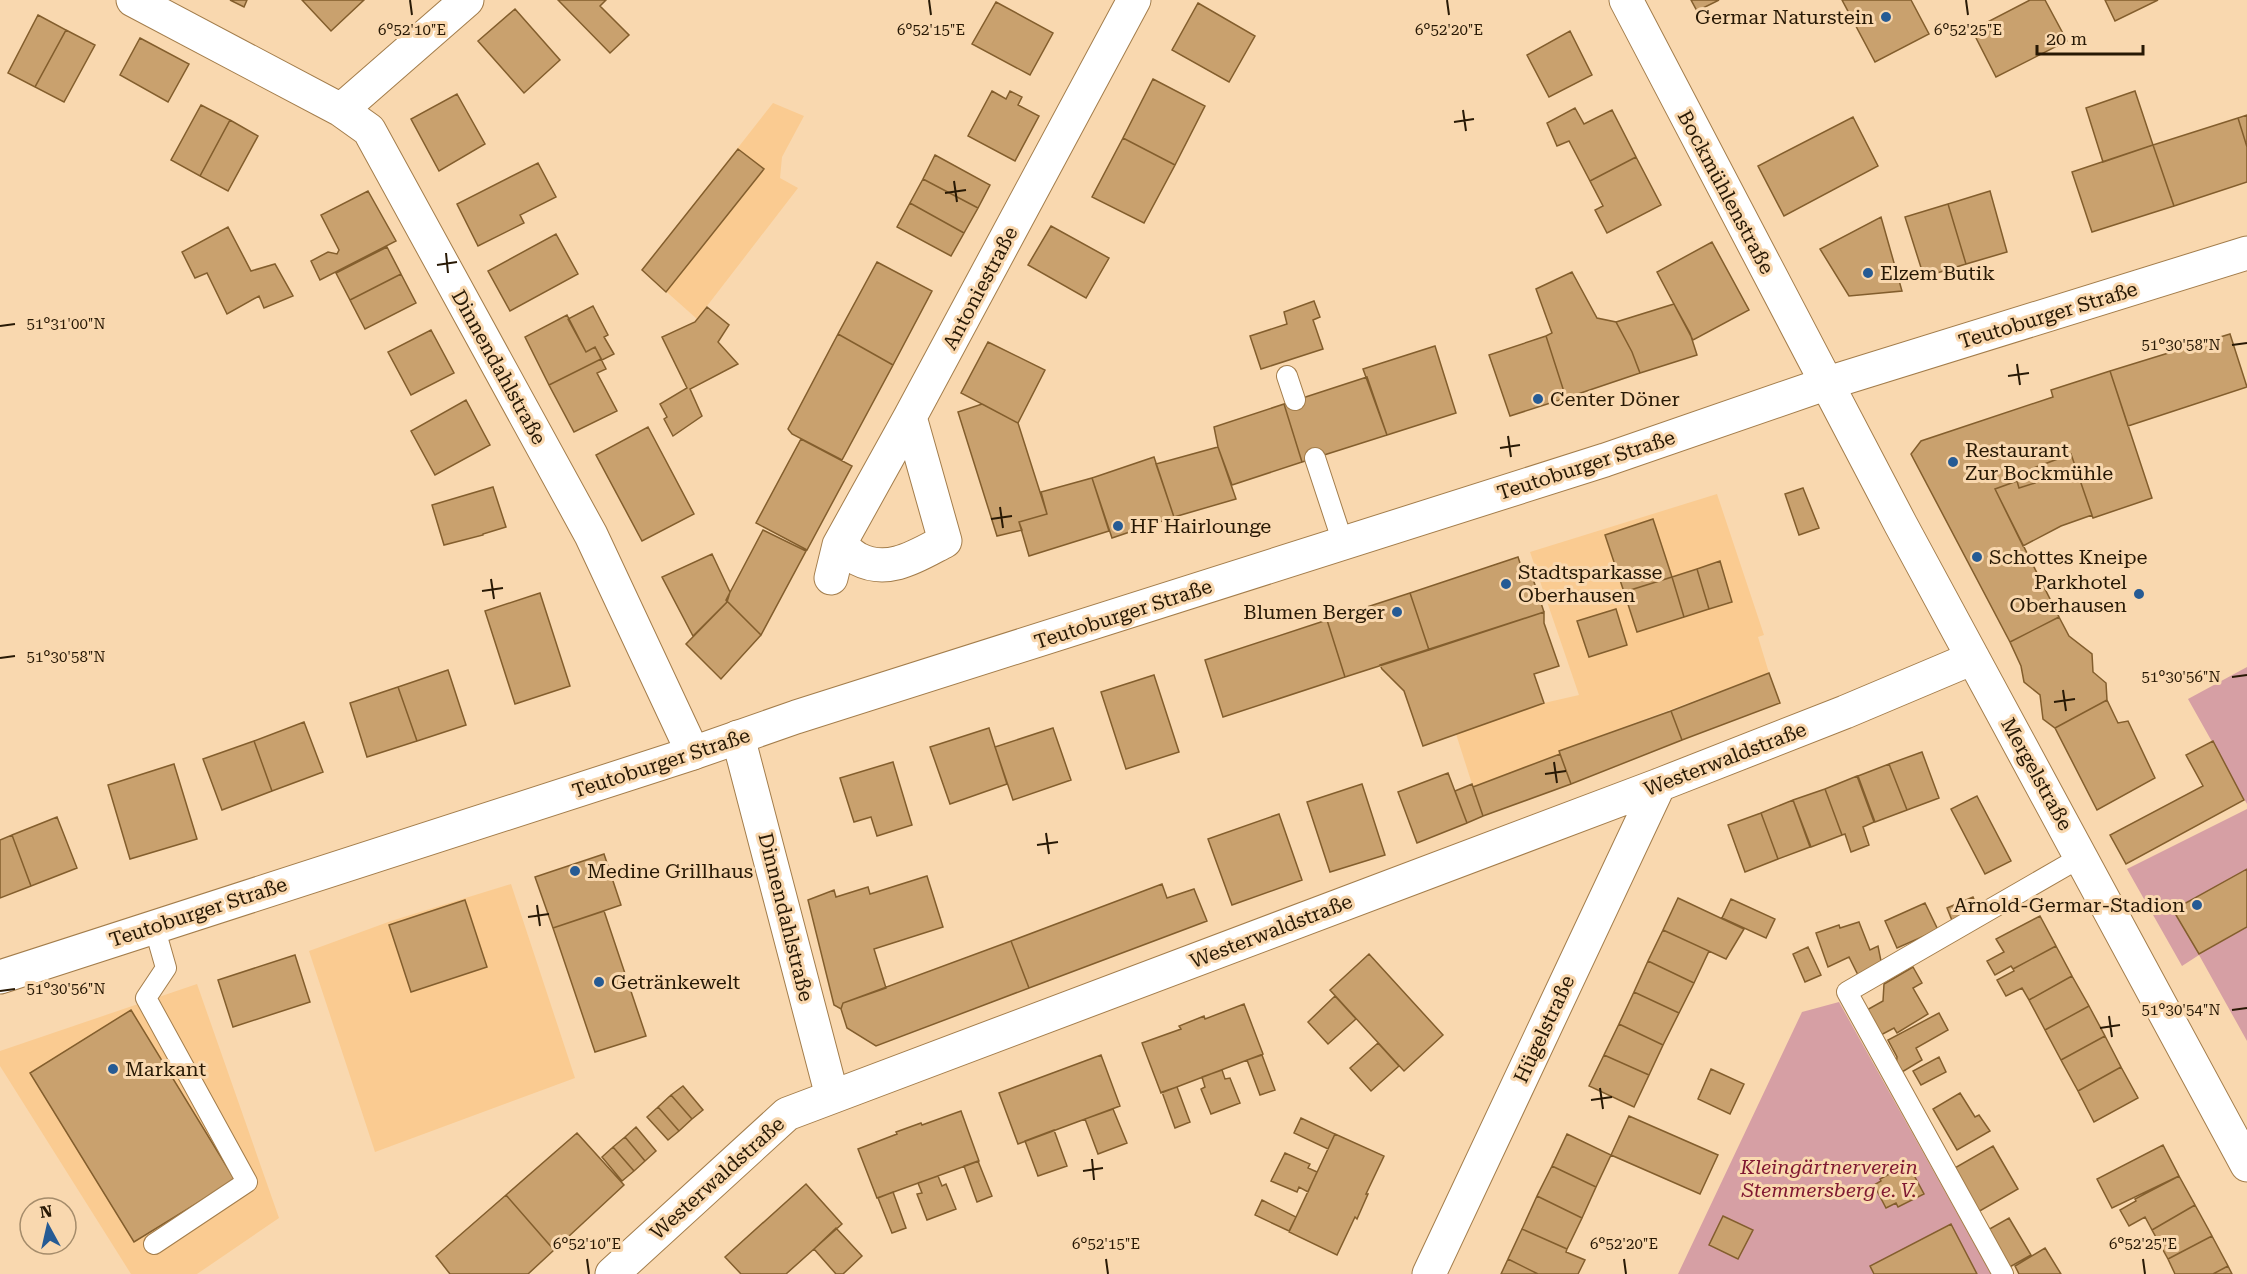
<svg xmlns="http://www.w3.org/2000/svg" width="2247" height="1274" font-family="'Roboto Serif',serif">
	<rect width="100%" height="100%" fill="#f9d8af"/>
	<path fill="#facb91" d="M773 103 804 116 782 157 780 178 798 188 697 319 642 270Z
		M1717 494 1764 635 1758 637 1769 673 1559 751 1560 754 1473 787 1456 734 1544 703 1579 695 1530 552Z
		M511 884 575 1078 375 1152 309 951 391 921Z
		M197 984 279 1218 197 1274H131L0 1066V1051Z"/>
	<path fill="#d69fa4" d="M2247 667V804L2188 699Z
		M2247 809V1041L2199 955 2182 966 2127 869Z
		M1839 1002 1991 1274H1678L1802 1012Z"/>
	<path fill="#c9a16e" stroke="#835e2d" stroke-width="1.5" d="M230 0H247L244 7Z
		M302 0H364L331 31Z
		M558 0H606L600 6 629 35 610 53Z
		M1691 0H1719L1697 11Z
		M1842 0H1911L1929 34 1875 62Z
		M2030 0H2045L2067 41 1996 77 1972 30Z
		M2105 0H2158L2115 21Z
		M996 2 1053 33 1030 75 972 44Z
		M1198 3 1255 36 1229 82 1172 50Z
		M515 9 560 60 524 93 478 41Z
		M38 15 66 30 35 87 8 73Z
		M66 30 95 45 64 102 35 87Z
		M1570 31 1592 75 1549 97 1527 55Z
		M140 38 189 64 168 102 120 75Z
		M1153 79 1205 106 1175 165 1123 138Z
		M992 91 1006 99 1010 91 1022 97 1018 105 1039 116 1015 161 968 136Z
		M2135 91 2153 145 2103 162 2086 108Z
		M457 94 485 144 439 171 411 119Z
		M201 105 230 120 200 176 171 160Z
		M1575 108 1584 124 1612 110 1636 157 1590 181 1569 141 1557 146 1547 123Z
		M2247 115V147L2238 118Z
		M1853 117 1878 166 1784 216 1758 166Z
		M2238 118 2247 147V182L2174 206 2153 145Z
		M230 120 258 136 228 191 200 176Z
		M1123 138 1175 165 1144 223 1092 197Z
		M2153 145 2174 206 2092 232 2072 172Z
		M738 149 764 169 666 292 642 270Z
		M935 155 990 185 978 208 923 179Z
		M1636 157 1661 205 1607 233 1595 210 1603 206 1590 181Z
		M538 163 556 197 520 215 524 223 478 246 457 204Z
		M923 179 978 208 964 233 910 203Z
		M368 191 396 241 320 280 311 261 328 252 337 254 339 250 321 215Z
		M1990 191 2007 252 1966 264 1948 204Z
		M910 203 964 233 951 256 897 227Z
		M1948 204 1966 264 1924 277 1905 217Z
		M1881 217 1902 291 1849 296 1820 249Z
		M1051 226 1109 258 1086 298 1028 265Z
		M228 227 251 271 275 264 293 296 264 308 259 296 227 314 207 273 195 278 182 252Z
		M556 234 578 274 510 311 488 271Z
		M1712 242 1749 310 1693 340 1657 272Z
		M387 247 401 274 350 300 336 273Z
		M877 262 932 291 893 365 838 334Z
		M1572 272 1597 318 1616 322 1632 352 1640 373 1566 398 1546 336 1552 333 1536 289Z
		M401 274 416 303 365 329 350 300Z
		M1314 301 1320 317 1313 320 1323 349 1261 369 1250 336 1287 324 1284 312Z
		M1674 304 1690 333 1697 355 1640 373 1632 352 1616 322Z
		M593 306 608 335 604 337 614 354 602 360 595 347 586 352 568 319Z
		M707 307 729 325 718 342 738 364 690 389 702 416 673 436 664 419 667 417 660 404 687 388 662 337 695 322Z
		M567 315 586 352 595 347 601 359 549 385 525 337Z
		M431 330 454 373 411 395 388 352Z
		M838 334 893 365 842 460 792 434 788 429Z
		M2230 334 2247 387 2128 426 2110 371Z
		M1546 336 1566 398 1510 416 1489 355Z
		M988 342 1045 370 1018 423 961 393Z
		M1435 346 1456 413 1387 435 1363 369Z
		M601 359 606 369 597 373 617 411 574 432 549 385Z
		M2110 371 2152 498 2093 518 2071 454 2031 469 2035 483 2019 488 2017 481 1995 489 2059 617 2010 642 1911 454 1921 441 2053 397 2051 390Z
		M1367 377 1387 435 1302 462 1284 404Z
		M466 400 490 445 435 475 411 431Z
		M982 404 1018 423 1047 514 1019 522 1022 530 997 536 958 412Z
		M1284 404 1302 462 1232 485 1218 447 1214 427Z
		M648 427 694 514 642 541 596 455Z
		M801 439 852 466 807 550 756 523Z
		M1218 447 1236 499 1174 517 1156 464Z
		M2071 454 2092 515 2061 526 2023 546 1995 489 2017 481 2019 488 2035 483 2031 469Z
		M1154 457 1174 517 1112 538 1092 478Z
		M1092 478 1109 531 1029 556 1019 522 1047 514 1041 492Z
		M493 487 506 527 483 534V535L444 545 432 505Z
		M1803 488 1819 528 1799 535 1785 494Z
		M1653 519 1672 577 1624 592 1605 535Z
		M763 530 806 551 761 635 726 600Z
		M712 554 730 592 727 602 693 636 662 577Z
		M1518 557 1521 566 1528 564 1544 612 1429 650 1410 593Z
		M1720 561 1732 602 1709 609 1697 569Z
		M1697 569 1709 609 1684 617 1672 577Z
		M1672 577 1684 617 1637 632 1624 592Z
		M540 593 570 686 515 704 485 611Z
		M1410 593 1429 650 1345 677 1327 620Z
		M726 600 761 635 721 679 686 644 727 602Z
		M1616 609 1627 645 1589 657 1577 621Z
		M1544 612V623L1559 666 1534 674 1544 703 1423 746 1404 691 1382 669 1380 665Z
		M2059 617 2069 636 2092 654 2093 672 2106 683 2107 700 2055 728 2043 719 2040 695 2024 682 2021 666 2010 642Z
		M1327 620 1345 677 1223 717 1205 660Z
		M448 670 466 725 417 741 398 687Z
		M1769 673 1780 703 1682 740 1671 711Z
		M1154 675 1179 752 1126 769 1101 692Z
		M398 687 417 741 367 757 350 703Z
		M2107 700 2118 723 2128 721 2155 778 2097 810 2055 728Z
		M1671 711 1682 740 1571 784 1559 751Z
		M304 722 323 772 272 791 254 741Z
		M989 728 1007 784 950 804 930 747Z
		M1053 728 1071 780 1013 800 995 747Z
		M254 741 272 791 222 810 203 759Z
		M2213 741 2244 800 2126 864 2110 835 2203 786 2186 755Z
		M1922 752 1939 798 1907 810 1889 764Z
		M1560 754 1571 784 1483 816 1473 787Z
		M893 762 912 825 877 836 871 817 854 822 840 778Z
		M174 764 197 839 130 859 108 785Z
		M1889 764 1907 810 1875 822 1858 776Z
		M1448 773 1467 823 1417 843 1398 792Z
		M1857 776 1874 822 1863 827 1869 845 1851 852 1845 834 1842 835 1825 789Z
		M1362 784 1385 855 1330 872 1307 802Z
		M1472 784 1483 816 1467 823 1455 791Z
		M1825 789 1842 835 1811 847 1793 800Z
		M1977 796 2011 861 1985 874 1951 809Z
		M1793 800 1810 847 1778 859 1761 813Z
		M1761 813 1778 859 1745 872 1728 825Z
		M1279 814 1302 880 1232 905 1208 839Z
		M57 817 77 868 31 886 12 835Z
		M12 835 31 886 0 898V840Z
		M604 854 621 905 553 928 535 877Z
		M2247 869V927L2199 954 2173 910Z
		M927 876 943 927 874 949 886 988 843 1003 841 1009 834 1005 808 900 834 890 836 897 868 887 870 894Z
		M1162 884 1167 898 1194 889 1207 921 1029 988 1011 941Z
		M1973 897 1979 911 1953 923 1947 908Z
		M1678 898 1744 929 1726 959 1663 930Z
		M1731 899 1775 919 1766 938 1722 918Z
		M465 900 487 967 411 992 389 925Z
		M1925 903 1938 930 1897 948 1885 921Z
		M604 911 646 1036 595 1052 553 928Z
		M2040 916 2056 946 2013 969 2011 966 1995 975 1987 961 2004 952 1996 939Z
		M1859 922 1870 950 1878 946 1882 966 1858 975 1849 957 1828 967 1816 933 1839 925 1840 928Z
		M1663 930 1709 951 1694 983 1648 961Z
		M1011 941 1029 988 876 1046 847 1028 841 1009 843 1003Z
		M2056 946 2072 976 2029 1000 2022 988 2006 996 1997 980 2014 971 2013 969Z
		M1808 947 1821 975 1805 982 1793 954Z
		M1369 954 1443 1035 1404 1071 1330 990Z
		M295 955 310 1002 233 1027 218 980Z
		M1648 961 1694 983 1679 1013 1634 992Z
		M1913 967 1922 983 1913 988 1928 1014 1897 1033 1894 1028 1879 1036 1865 1011 1883 1001 1884 984Z
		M2072 976 2089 1006 2045 1030 2029 1000Z
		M1634 992 1679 1013 1663 1045 1619 1024Z
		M1335 996 1356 1019 1328 1044 1308 1022Z
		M1244 1004 1263 1054 1161 1093 1142 1043 1181 1029 1179 1026 1204 1016 1205 1019Z
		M2089 1006 2105 1036 2061 1060 2045 1030Z
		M131 1010 235 1180 134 1242 30 1073Z
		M1939 1013 1948 1030 1916 1048 1922 1060 1902 1072 1896 1066 1897 1057 1888 1040Z
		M1619 1024 1663 1045 1649 1075 1604 1055Z
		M2105 1036 2121 1067 2078 1091 2061 1060Z
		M1378 1043 1399 1066 1371 1091 1350 1068Z
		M1101 1055 1120 1106 1018 1144 999 1093Z
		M1262 1055 1275 1090 1260 1095 1247 1060Z
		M1604 1055 1649 1075 1634 1107 1589 1086Z
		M1939 1057 1946 1072 1921 1085 1913 1071Z
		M2121 1067 2138 1098 2094 1122 2078 1091Z
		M1711 1069 1744 1084 1730 1114 1698 1099Z
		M1222 1070 1225 1079 1230 1078 1240 1103 1211 1114 1201 1089 1205 1087 1202 1077Z
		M683 1086 703 1110 692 1119 671 1095Z
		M1177 1087 1190 1122 1175 1128 1162 1092Z
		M1960 1093 1975 1117 1979 1115 1990 1131 1957 1150 1933 1109Z
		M671 1095 692 1119 679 1131 658 1107Z
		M658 1107 679 1131 668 1140 647 1117Z
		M1113 1109 1127 1143 1098 1154 1085 1119Z
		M961 1111 979 1161 877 1198 858 1149 897 1134 896 1132 921 1123 922 1125Z
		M1629 1116 1718 1155 1700 1194 1611 1155Z
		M1301 1118 1335 1134 1328 1149 1294 1133Z
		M636 1127 656 1151 645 1161 625 1137Z
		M1054 1130 1067 1166 1038 1176 1025 1141Z
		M577 1133 624 1185 554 1250 506 1195Z
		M1335 1134 1384 1156 1366 1194H1368L1357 1219 1355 1217 1337 1255 1289 1232Z
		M1567 1134 1611 1155 1596 1187 1552 1166Z
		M625 1137 645 1161 634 1171 613 1147Z
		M2163 1145 2179 1176 2112 1208 2097 1179Z
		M1993 1146 2018 1189 1978 1212 1953 1169Z
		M613 1147 634 1171 622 1181 602 1157Z
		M1285 1153 1310 1164 1308 1168 1317 1172 1308 1192 1299 1187 1297 1192 1271 1181Z
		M978 1161 992 1196 977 1202 964 1166Z
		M1908 1164 1924 1194 1898 1207 1896 1203 1886 1208 1874 1185 1881 1181 1880 1179Z
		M1552 1166 1596 1187 1582 1218 1537 1196Z
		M938 1176 942 1186 946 1184 956 1209 927 1220 917 1194 922 1193 918 1183Z
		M2179 1176 2195 1205 2152 1230 2145 1217 2129 1226 2120 1210 2136 1201 2135 1199Z
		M806 1184 842 1224 786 1274H741L725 1257Z
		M893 1192 906 1228 892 1233 878 1198Z
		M506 1195 554 1250 528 1274H450L436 1256Z
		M1537 1196 1582 1218 1567 1249 1522 1229Z
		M1262 1200 1296 1217 1289 1231 1255 1215Z
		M2195 1205 2212 1236 2168 1259 2152 1230Z
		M1723 1216 1753 1230 1738 1259 1709 1245Z
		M2009 1218 2031 1255 2008 1268 1986 1231Z
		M1951 1224 1977 1274H1874L1870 1266Z
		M836 1228 862 1256 843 1274H836L814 1249Z
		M1522 1229 1567 1249 1566 1252 1585 1260 1578 1274H1538L1508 1259Z
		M2212 1236 2228 1266 2213 1274H2175L2168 1259Z
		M2045 1248 2061 1274H2019L2015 1266Z
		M1508 1259 1538 1274H1501Z
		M2228 1266 2232 1274H2213Z"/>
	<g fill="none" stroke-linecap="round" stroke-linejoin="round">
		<defs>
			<path id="lane" d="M1287 376 1295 400
				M1315 458 1343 543
				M154 926 166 968 146 998 247 1182 154 1244
				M2003 1274 1847 992 2081 857"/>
			<path id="street" d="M133 0 341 110 369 130 591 535 693 753
				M1626 0 1901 525 2247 1165
				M341 110 467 0
				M839 545C845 549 851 555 858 559 889 575 918 555 945 541L910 417
				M831 578 839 545 910 417 1134 0
				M738 737 832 1096
				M612 1274 787 1114 1659 785 1845 712 1973 658
				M1429 1274 1659 785"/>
			<path id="secondary" d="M0 977 693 753 796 717 1605 460 1828 383 2247 253"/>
		</defs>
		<use href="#lane" stroke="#a37d4b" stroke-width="22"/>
		<use href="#street" stroke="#a37d4b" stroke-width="35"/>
		<use href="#secondary" stroke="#a37d4b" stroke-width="35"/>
		<use href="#lane" stroke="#fff" stroke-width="20"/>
		<use href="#street" stroke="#fff" stroke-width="33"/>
		<use href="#secondary" stroke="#fff" stroke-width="33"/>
	</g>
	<path fill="none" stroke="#281905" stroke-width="2" d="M410 0 412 15M929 0 931 15M1447 0 1449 15M1966 0 1968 15M1463 110 1466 131M1454 122 1474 119M954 181 957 202M945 193 966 190M446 253 448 273M437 265 457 262M0 326 15 324M2232 345 2247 343M2017 364 2020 385M2008 376 2029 373M1508 436 1511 457M1500 448 1520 445M1000 507 1003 528M991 519 1012 516M491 579 494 599M482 591 503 588M0 658 15 656M2232 677 2247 675M2063 690 2066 711M2054 702 2075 699M1554 762 1557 783M1545 774 1566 771M1046 833 1049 854M1037 845 1058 842M537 905 540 926M528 917 549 914M0 991 15 989M2232 1010 2247 1008M2109 1016 2112 1037M2100 1028 2120 1025M1600 1088 1603 1109M1591 1100 1612 1097M1092 1159 1094 1180M1083 1171 1103 1168M587 1259 589 1274M1106 1259 1108 1274M1624 1259 1626 1274M2143 1259 2145 1274"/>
	<g fill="#265b94" stroke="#f9d8af" stroke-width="2">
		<circle cx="1886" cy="17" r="6"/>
		<circle cx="1868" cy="273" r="6"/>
		<circle cx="1538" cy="399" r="6"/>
		<circle cx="1953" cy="462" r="6"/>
		<circle cx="1118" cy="526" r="6"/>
		<circle cx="1977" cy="557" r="6"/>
		<circle cx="1506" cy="584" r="6"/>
		<circle cx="2139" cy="594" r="6"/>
		<circle cx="1397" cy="612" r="6"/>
		<circle cx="575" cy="871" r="6"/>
		<circle cx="2197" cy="905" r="6"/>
		<circle cx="599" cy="982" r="6"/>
		<circle cx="113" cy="1069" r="6"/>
	</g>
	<g text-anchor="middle" stroke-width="6" stroke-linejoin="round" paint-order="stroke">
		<g font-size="20" fill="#281905" stroke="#f9d8af" text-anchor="start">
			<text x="1874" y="24" text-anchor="end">Germar Naturstein</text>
			<text x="1880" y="280">Elzem Butik</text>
			<text x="1550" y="406">Center Döner</text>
			<text x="1965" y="457">Restaurant<tspan x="1965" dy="23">Zur Bockmühle</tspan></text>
			<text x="1130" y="533">HF Hairlounge</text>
			<text x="1989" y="564">Schottes Kneipe</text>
			<text x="1518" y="579">Stadtsparkasse<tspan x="1518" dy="23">Oberhausen</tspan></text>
			<text x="2127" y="589" text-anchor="end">Parkhotel<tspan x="2127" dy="23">Oberhausen</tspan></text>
			<text x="1385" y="619" text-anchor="end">Blumen Berger</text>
			<text x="587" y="878">Medine Grillhaus</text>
			<text x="2185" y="912" text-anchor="end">Arnold-Germar-Stadion</text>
			<text x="611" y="989">Getränkewelt</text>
			<text x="125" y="1076">Markant</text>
		</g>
		<g font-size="20" fill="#281905" stroke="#f9d8af">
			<text transform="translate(1726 192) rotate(62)" y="7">Bockmühlenstraße</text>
			<text transform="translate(980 288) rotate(-62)" y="7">Antoniestraße</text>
			<text transform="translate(2048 315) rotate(-17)" y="7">Teutoburger Straße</text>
			<text transform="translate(499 367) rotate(61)" y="7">Dinnendahlstraße</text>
			<text transform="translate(1586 465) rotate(-18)" y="7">Teutoburger Straße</text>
			<text transform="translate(1123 614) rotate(-18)" y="7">Teutoburger Straße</text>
			<text transform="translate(1725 759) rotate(-21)" y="7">Westerwaldstraße</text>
			<text transform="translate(661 763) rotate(-18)" y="7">Teutoburger Straße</text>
			<text transform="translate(2037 774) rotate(61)" y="7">Mergelstraße</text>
			<text transform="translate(198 912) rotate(-18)" y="7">Teutoburger Straße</text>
			<text transform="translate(786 917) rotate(76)" y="7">Dinnendahlstraße</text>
			<text transform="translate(1271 931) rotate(-21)" y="7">Westerwaldstraße</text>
			<text transform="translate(1544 1029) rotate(-65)" y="7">Hügelstraße</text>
			<text transform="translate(717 1178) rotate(-42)" y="7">Westerwaldstraße</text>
		</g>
		<g font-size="20" font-style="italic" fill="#7f1731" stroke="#f9d8af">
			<text x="1829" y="1174">Kleingärtnerverein<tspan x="1829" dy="23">Stemmersberg e. V.</tspan></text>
		</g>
	</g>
	<g font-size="15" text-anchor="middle" fill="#281905" stroke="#f9d8af" stroke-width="6" stroke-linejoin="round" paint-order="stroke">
		<text x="412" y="35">6°52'10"E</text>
		<text x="931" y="35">6°52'15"E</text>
		<text x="1449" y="35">6°52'20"E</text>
		<text x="1968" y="35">6°52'25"E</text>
		<text x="66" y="329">51°31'00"N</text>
		<text x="2181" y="350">51°30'58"N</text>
		<text x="66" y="662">51°30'58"N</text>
		<text x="2181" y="682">51°30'56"N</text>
		<text x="66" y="994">51°30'56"N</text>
		<text x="2181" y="1015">51°30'54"N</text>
		<text x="587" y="1249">6°52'10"E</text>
		<text x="1106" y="1249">6°52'15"E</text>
		<text x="1624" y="1249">6°52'20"E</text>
		<text x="2143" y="1249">6°52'25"E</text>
	</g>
	<g transform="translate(48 1226) rotate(352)"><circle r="28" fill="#f9d8af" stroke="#a58c6b" stroke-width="1.5"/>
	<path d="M0-4.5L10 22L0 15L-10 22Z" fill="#265b94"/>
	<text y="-9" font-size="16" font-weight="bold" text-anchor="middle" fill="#281905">N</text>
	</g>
	<path d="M2037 45v9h106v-9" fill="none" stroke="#281905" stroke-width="3"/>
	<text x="2046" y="45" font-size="18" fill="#281905" stroke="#f9d8af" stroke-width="4.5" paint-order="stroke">20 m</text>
</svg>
